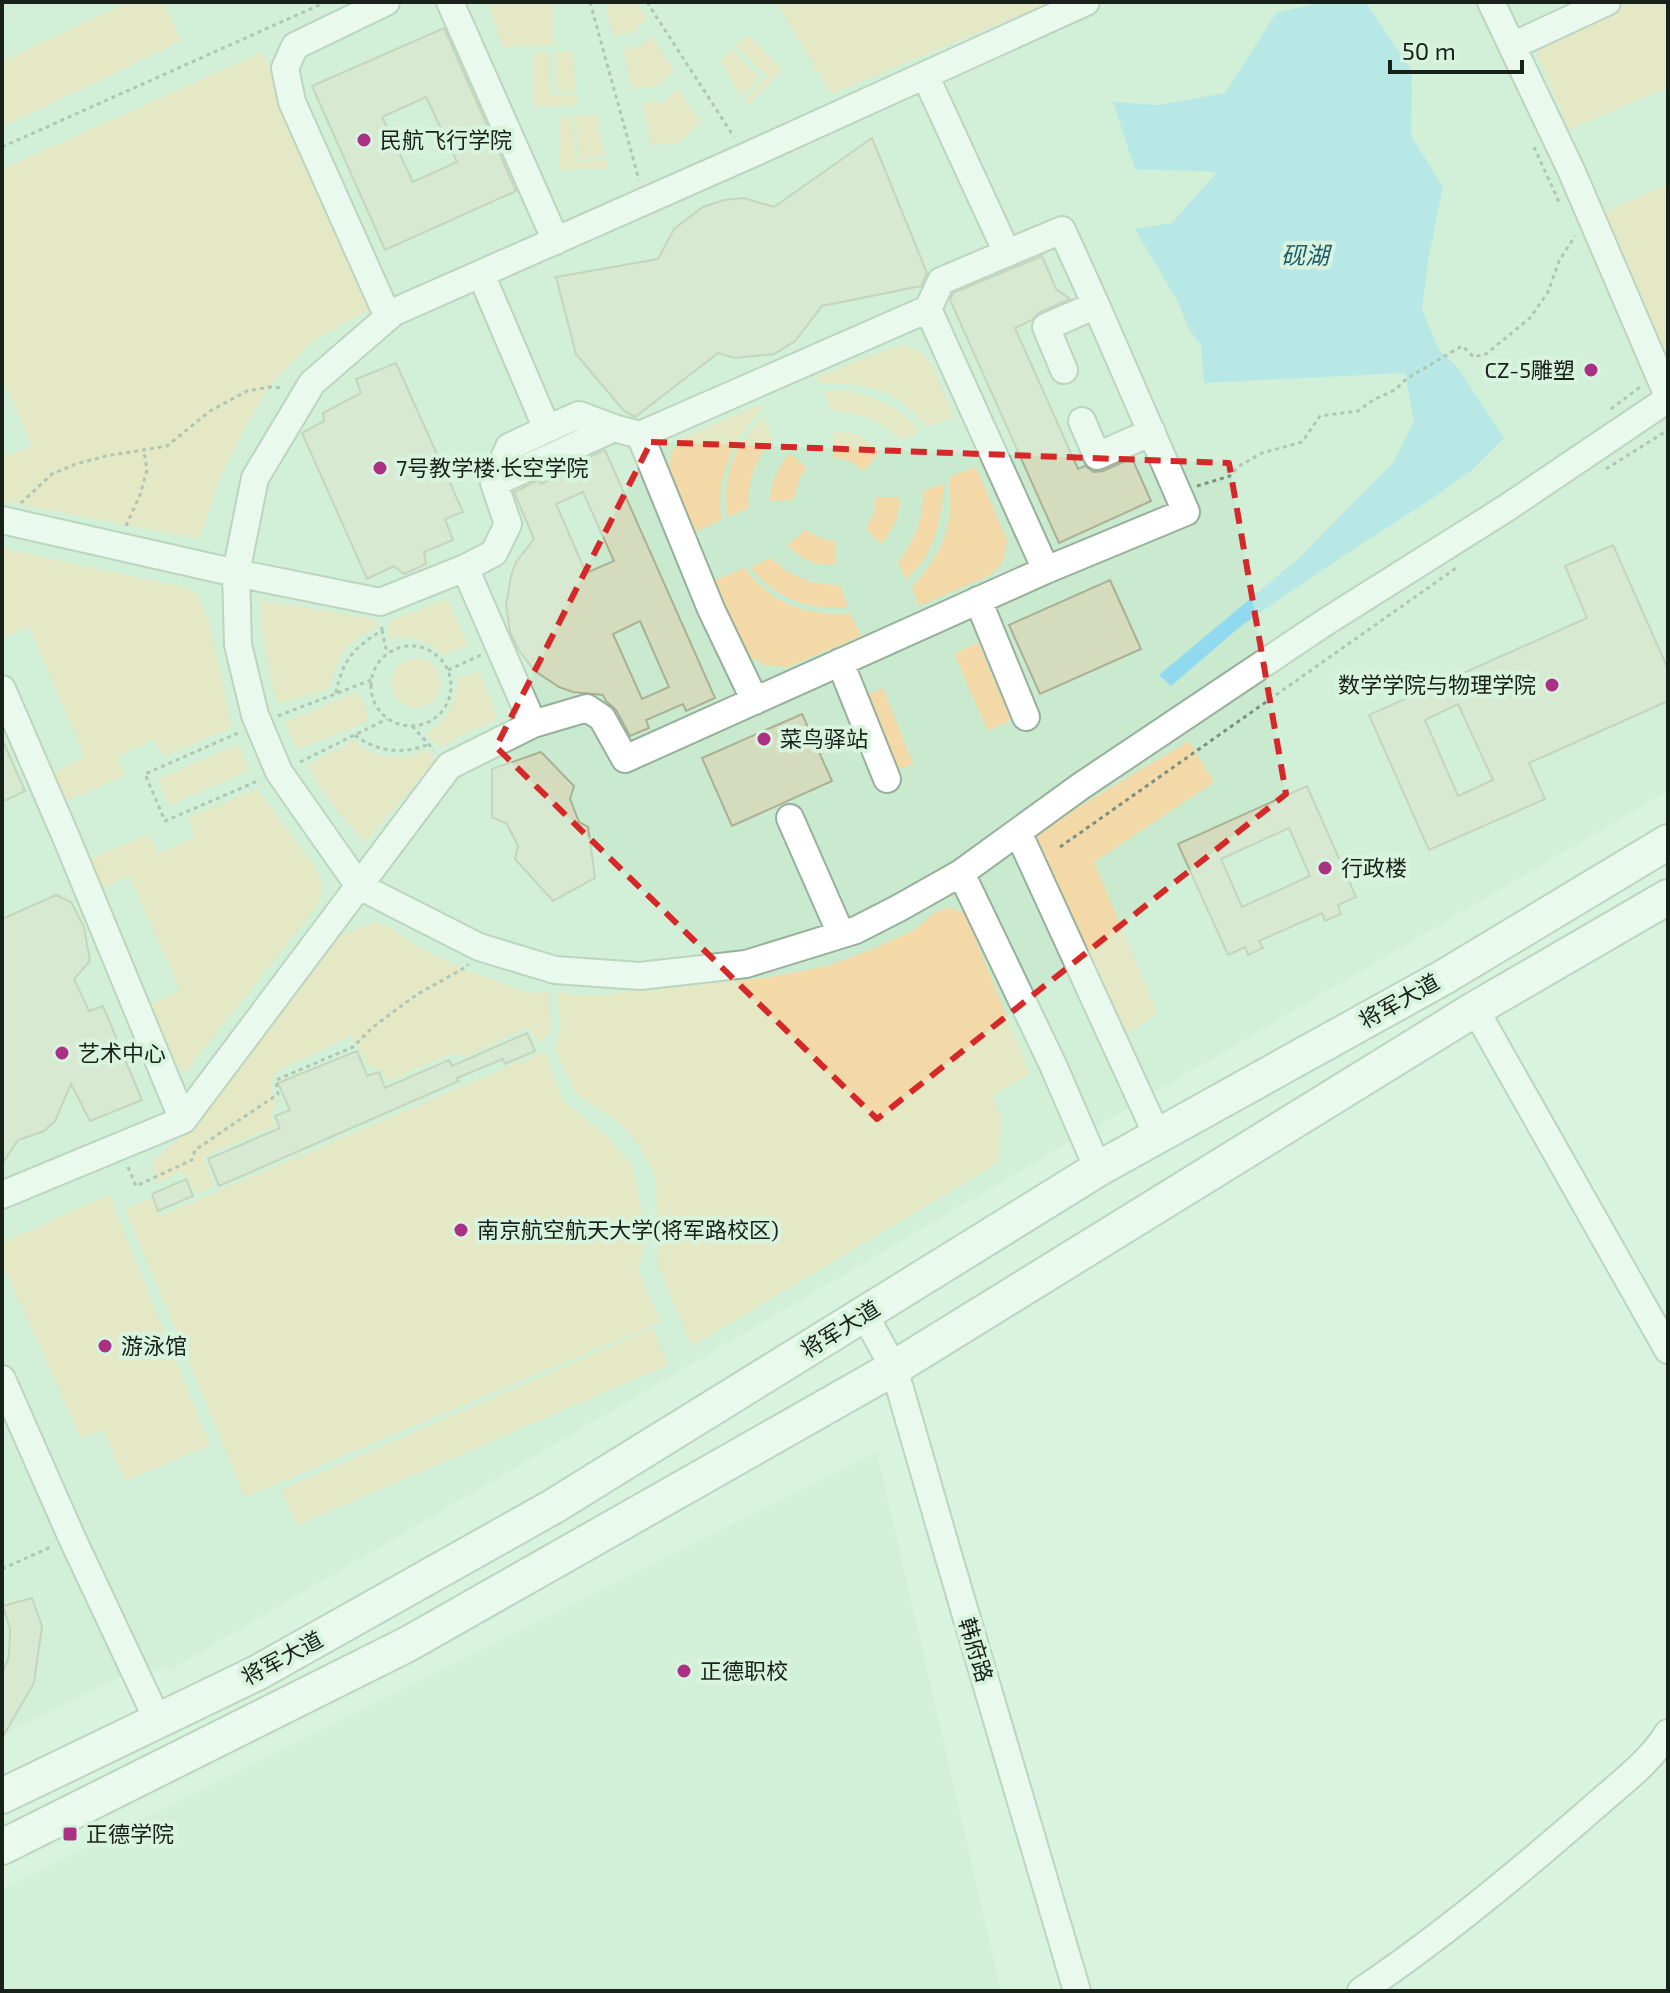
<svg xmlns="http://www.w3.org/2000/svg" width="1670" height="1993" font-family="'Exo 2','Noto Sans SC',sans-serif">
	<rect width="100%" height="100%" fill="#d9f4de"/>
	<path fill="#c9eacf" d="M2 2H1668V791L172 1669 134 1670 2 1735Z
		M877 1452 1001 1991H2V1889Z"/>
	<path fill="#f2d9a7" d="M128 2H164L181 41 2 127V61Z
		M488 2H552L554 45 502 47Z
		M605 2H636L647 18 633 33 612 34Z
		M776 2H1051L831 94Z
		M1629 2H1668V87L1569 130 1533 44Z
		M748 34 782 70 748 105 743 100 767 76 735 46Z
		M651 36 674 70 657 87 631 88 623 50 639 47Z
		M732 49 760 78 741 96 720 61Z
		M572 51 576 91 555 92V52Z
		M262 52 375 306 312 342 269 387 244 430 220 478 199 539 2 501V458L32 446 2 378V169Z
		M533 52H549L551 95H577L578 105 533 107Z
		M678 89 701 121 680 143 651 145 642 103 663 102Z
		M597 114 605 157 580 159 574 116Z
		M572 117 577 162 606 160 609 168 560 170 559 118Z
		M1668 184V358L1605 212Z
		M903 346 919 351 931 363 954 417 927 427C894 387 869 384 819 383L816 377 890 348Z
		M836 390C876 395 892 403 921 431L902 440C875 418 866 414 831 411L824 392Z
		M760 404 762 410C733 437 714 480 722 520L692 533 669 475V463L674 447 687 436Z
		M763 418 773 438C756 459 746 481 749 508L728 517C721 480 734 442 763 418Z
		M843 431 859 435 880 451 864 471C855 463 846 458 834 458L833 432Z
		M790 453 806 468 800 478 793 500 770 501C771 482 777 468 790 453Z
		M976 467 1007 540 1005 555 1000 566 990 575 919 606 912 587C945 550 954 527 949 477Z
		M945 483C939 521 938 552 906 579L898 563C914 540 924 520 923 491Z
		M876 497H900C900 515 893 531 881 544L866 529 876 509Z
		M806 529C815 537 823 540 836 541V564C817 567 801 560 788 545Z
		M2 548 188 588 198 595 210 625 232 727 163 757 155 739 118 756 125 775 62 803 50 774 85 757 29 627 2 639Z
		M771 558C790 577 813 585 840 585L848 607C811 612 773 597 751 567Z
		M745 568C768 602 810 618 850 613L861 636 788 667 765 665 747 655 715 580Z
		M447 599 468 645 443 655C428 640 409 635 388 638L389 621Z
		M260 600 375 619 377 627C344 643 339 654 330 689L278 704C266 670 262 636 260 600Z
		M978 642 1011 720 988 731 954 654Z
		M391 683a25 25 0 1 1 50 0a25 25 0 1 1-50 0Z
		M479 671 495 708 496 720 456 738 442 748 426 735C446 719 456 705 457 679Z
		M883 688 913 764 889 773 859 697Z
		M351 694H357C364 700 368 711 368 719L362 724 297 750 285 722Z
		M355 740C372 762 405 760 428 750L436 760 365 842C341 819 324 793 306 765Z
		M1189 741 1214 782 1094 862 1158 1014 1115 1040 1033 834Z
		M239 744 249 771 169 805 158 779Z
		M257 789 314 865C322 881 324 888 318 905L183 1075 148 1005 180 990 129 876 97 890 85 861 149 834 158 853 195 838 188 817Z
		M948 907 965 913 1030 1074 993 1095 1002 1121 998 1163 692 1346 658 1266 656 1177 635 1140 619 1122 577 1095 555 1050 560 1030 557 992 580 995H602L765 978 824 967 868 951 916 929 933 914Z
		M375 922 389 927 413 944 456 966 527 993 549 992 551 1033 538 1043 528 1027 466 1057 449 1054 388 1081 381 1069 370 1067 351 1036 276 1071 271 1089 278 1103 271 1114 274 1126 203 1157 214 1186 196 1194 186 1173 180 1172 155 1184 153 1160 190 1130 342 934Z
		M545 1051 563 1101 608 1136 632 1166 647 1233 638 1271 661 1322 245 1497 125 1209 150 1198 160 1216Z
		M109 1194 210 1445 125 1481 103 1430 81 1438 2 1263V1243Z
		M653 1328 668 1365 297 1525 281 1490Z"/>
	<path fill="#91d9ee" d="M1322 2H1366L1412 71 1411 136 1443 186 1428 262 1422 310 1439 350 1459 369 1504 438 1472 470 1433 498 1343 556 1242 625 1171 686 1159 675 1300 557 1393 463 1414 421 1405 373 1204 383 1201 345 1189 329 1179 304 1135 229 1172 223 1217 172 1135 169 1113 102 1157 105 1225 93 1276 13Z"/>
	<path fill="#d5dcbe" stroke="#aab093" stroke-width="2" fill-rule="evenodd" d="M444 28 516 191 385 250 312 86ZM426 97 457 162 413 182 382 117Z
		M872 138 927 273 921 286 822 306 795 341 774 354 735 358 718 353 635 417 624 411 576 354 556 277 658 259 674 229 703 207 724 200 744 198 774 207Z
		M1042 256 1056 289 1070 299 1040 312 1032 320 1015 328 1078 469 1085 466 1094 472 1103 471 1132 458 1151 501 1059 543 950 300 953 293Z
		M396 363 463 512 445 519 453 540 424 552 426 564 404 574 394 566 367 579 302 433 324 421 323 413 361 393 356 379Z
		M605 450 715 698 686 711 683 704 646 720 649 728 630 736 616 710 606 701 603 695 573 692 559 687 535 671 518 649 510 632 506 605 511 576 516 562 534 539 514 492 539 480 541 484 581 466 579 462ZM583 492 614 561 586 573 556 504ZM640 621 669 687 642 699 613 634Z
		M1613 545 1668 669V701L1529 763 1545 799 1429 850 1369 715 1587 618 1565 566ZM1458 704 1493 780 1458 796 1425 720Z
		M1110 580 1141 649 1040 694 1009 625Z
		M802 714 832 781 732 826 702 758Z
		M2 739 25 791 2 802Z
		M541 752 574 786 570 799 579 822 588 827 595 878 553 901 515 859 518 846 507 824 492 817V769Z
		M1307 786 1356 897 1338 905 1341 914 1325 921 1322 913 1259 941 1263 948 1248 955 1245 947 1228 955 1178 844ZM1289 828 1310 876 1242 907 1221 859Z
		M56 895 71 902 84 927 90 961 74 979 89 1011 103 1006 142 1100 90 1121 71 1084 55 1121 44 1131 18 1140 2 1164V919Z
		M527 1033 535 1051 505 1064 503 1059 457 1078 459 1081 219 1186 208 1159 280 1128 275 1116 290 1110 278 1083 357 1051 367 1076 379 1072 385 1088 449 1060 452 1066Z
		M186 1179 193 1196 158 1211 152 1194Z
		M32 1598 42 1626 34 1683 2 1738V1674L9 1656 10 1629 3 1606Z"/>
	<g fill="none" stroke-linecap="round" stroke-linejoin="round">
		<defs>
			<path id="minor" d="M386 2 295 46 285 68 292 102 388 317
				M450 2 556 241
				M1086 2 747 156 394 312 312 383 255 478 236 573 238 645 255 715 279 772 359 886 479 947 555 970 640 976 746 964 856 930 899 908 961 873 1081 786 1324 623 1508 507 1668 399
				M1491 2 1571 170 1668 396
				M1512 46 1607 2
				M925 75 1007 253 941 281 928 309
				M1007 253 1062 230 1096 305 1046 327 1064 370
				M481 274 547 429 509 447 494 483
				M1082 421 1097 456 1152 432
				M547 429 579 415 614 428
				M640 435 928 309 1046 570
				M2 520 236 573 380 602 465 568 533 724 449 766 183 1120 2 1195
				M465 568 494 553 508 524 494 483 614 428 640 435 711 609 755 701
				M978 600 1026 717
				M840 662 887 779
				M2 689 66 837 183 1120
				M533 724 587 708 602 718 625 759 1046 570 1186 512 1096 305
				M790 818 841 934
				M1018 832 1158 1137
				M961 873 1053 1065 1098 1169
				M1475 1009 1668 1350
				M864 1314 894 1368 947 1551 1077 1991
				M2 1379 72 1538 158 1721
				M1361 1991C1443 1936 1521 1871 1595 1806 1621 1783 1650 1762 1668 1733"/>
			<path id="major" d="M2 1796 259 1672 554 1506 1098 1169 1444 977 1668 842
				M2 1847 408 1644 894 1368 1475 1009 1668 897"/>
		</defs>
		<use href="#minor" stroke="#97b09b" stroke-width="30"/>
		<use href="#major" stroke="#97b09b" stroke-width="38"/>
		<path stroke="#7c8f80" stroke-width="3" stroke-dasharray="4 4" stroke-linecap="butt" d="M590 2 639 180
			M647 2 734 137
			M2 147 326 2
			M1534 147 1559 202
			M1611 409 1640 387
			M1606 469 1668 430
			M1197 486 1230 476 1239 466 1262 453 1302 442 1320 416 1358 411 1373 400 1395 390 1406 379 1462 346 1474 357 1486 354 1530 318 1548 292 1559 261 1575 236
			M21 503 52 474 76 464 106 456 167 446 210 411 247 391 269 387 283 388
			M126 526 140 495 147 470 144 451
			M382 630 387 653
			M371 686a40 40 0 1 1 80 0a40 40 0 1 1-80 0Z
			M448 670 481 655
			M336 693C343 659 353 649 382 630L381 624
			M278 716 371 680
			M412 726 434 750
			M238 733 145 774 165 821 260 780
			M355 735C376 752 404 755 429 744
			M300 762 387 719
			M1060 847 1459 566
			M128 1167 136 1186 192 1160 195 1150 278 1094 276 1080 353 1047 373 1027 416 995 466 967 468 964
			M2 1569 53 1546"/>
		<use href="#minor" stroke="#fff" stroke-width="26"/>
		<use href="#major" stroke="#fff" stroke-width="34"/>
	</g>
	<path d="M0 0H1670V1993H0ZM651 442 1229 463 1286 794 877 1119 496 747Z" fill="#d9f4de" fill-opacity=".55" fill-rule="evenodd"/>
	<path fill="none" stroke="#d62828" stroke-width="6" stroke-dasharray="16 10" stroke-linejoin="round" d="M651 442 1229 463 1286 794 877 1119 496 747Z"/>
	<g fill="#aa3083" stroke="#d9f4de" stroke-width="3">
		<circle cx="364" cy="140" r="8"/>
		<circle cx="1591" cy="370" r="8"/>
		<circle cx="380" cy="468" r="8"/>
		<circle cx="1552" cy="685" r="8"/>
		<circle cx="764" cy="739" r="8"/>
		<circle cx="1325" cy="868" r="8"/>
		<circle cx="62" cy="1053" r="8"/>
		<circle cx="461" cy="1230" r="8"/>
		<circle cx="105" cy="1346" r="8"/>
		<circle cx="684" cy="1671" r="8"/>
		<rect x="62" y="1826" width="16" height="16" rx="4"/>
	</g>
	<g text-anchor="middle" stroke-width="8" stroke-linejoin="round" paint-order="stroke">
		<g font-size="22" fill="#172019" stroke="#d9f4de" text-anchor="start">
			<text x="380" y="148">民航飞行学院</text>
			<text x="1575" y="378" text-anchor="end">CZ-5雕塑</text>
			<text x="396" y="476">7号教学楼·长空学院</text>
			<text x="1536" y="693" text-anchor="end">数学学院与物理学院</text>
			<text x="780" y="747">菜鸟驿站</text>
			<text x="1341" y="876">行政楼</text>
			<text x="78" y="1061">艺术中心</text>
			<text x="477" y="1238">南京航空航天大学(将军路校区)</text>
			<text x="121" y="1354">游泳馆</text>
			<text x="700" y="1679">正德职校</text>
			<text x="86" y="1842">正德学院</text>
		</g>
		<g font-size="22" fill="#172019" stroke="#d9f4de">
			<text transform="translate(1399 1001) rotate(-29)" y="8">将军大道</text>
			<text transform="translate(840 1329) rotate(-32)" y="8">将军大道</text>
			<text transform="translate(976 1650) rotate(73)" y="8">韩府路</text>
			<text transform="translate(282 1658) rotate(-28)" y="8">将军大道</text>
		</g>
		<g font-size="24" font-style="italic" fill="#1f5b6a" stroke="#d9f4de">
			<text x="1305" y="264">砚湖</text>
		</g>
	</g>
	<rect width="1670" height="1993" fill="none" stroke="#172019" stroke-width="8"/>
	<path d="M1390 60v12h132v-12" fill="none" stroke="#172019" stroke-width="4"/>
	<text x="1402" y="60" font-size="24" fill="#172019" stroke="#d9f4de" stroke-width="6" paint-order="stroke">50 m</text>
</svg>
